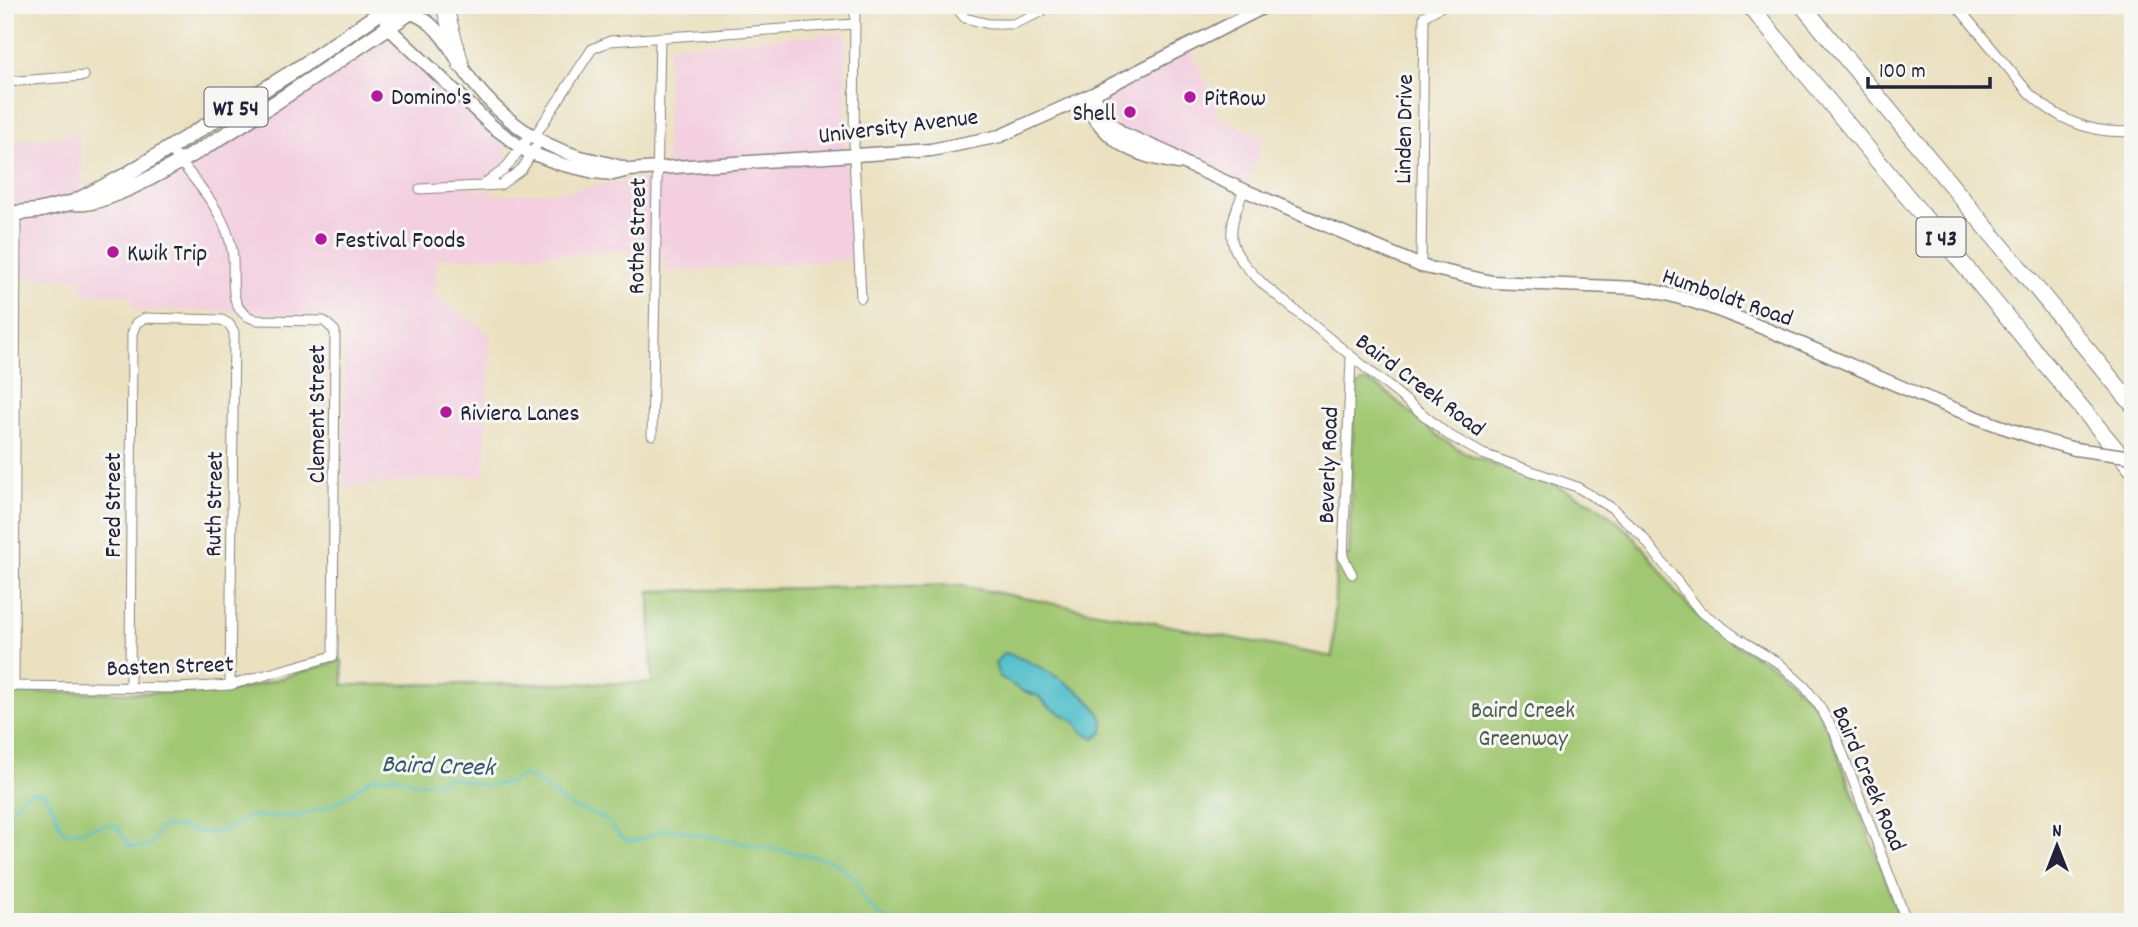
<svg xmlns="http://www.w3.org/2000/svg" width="2138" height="927" font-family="Dekko,sans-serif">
	<rect width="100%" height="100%" fill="#f6f6f2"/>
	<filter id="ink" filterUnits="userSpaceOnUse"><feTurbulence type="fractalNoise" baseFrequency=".0143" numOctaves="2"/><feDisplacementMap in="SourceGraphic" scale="14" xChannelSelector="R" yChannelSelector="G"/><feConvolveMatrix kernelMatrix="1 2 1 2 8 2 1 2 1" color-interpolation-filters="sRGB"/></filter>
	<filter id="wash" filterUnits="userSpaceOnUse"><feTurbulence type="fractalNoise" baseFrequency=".00686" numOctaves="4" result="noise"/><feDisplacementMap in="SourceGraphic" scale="28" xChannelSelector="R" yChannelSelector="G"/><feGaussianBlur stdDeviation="1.57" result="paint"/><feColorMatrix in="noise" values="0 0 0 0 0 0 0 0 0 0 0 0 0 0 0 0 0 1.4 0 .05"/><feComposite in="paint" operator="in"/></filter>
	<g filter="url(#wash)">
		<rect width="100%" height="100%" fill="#ebe1c0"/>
		<path fill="#f3cfdf" d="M846 33 845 156 854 259 664 272 663 249 437 259 435 296 491 334 484 476 344 486V338L338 322 329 316 235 311 133 310 132 294H81V278L9 277 8 297H5V144L79 134 84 214 122 203 162 183 206 151 281 110 382 44 389 43 399 46 503 142 507 158 495 172 483 179 473 181V191L493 190V195L575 190 607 183 665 178 669 46Z
			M1189 46 1215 101V115L1264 138 1244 190 1127 136 1093 94Z"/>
		<path fill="#a0c771" stroke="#617456" stroke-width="2" d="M1367 381 1385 391 1437 435 1463 452 1504 469 1550 483 1594 503 1630 532 1659 568 1676 593 1701 619 1734 644 1775 667 1800 690 1813 703 1830 733 1902 922H5V692L220 693 247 688 342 660 343 685 652 683 650 591 957 585 1333 657 1336 556H1349L1354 395C1356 387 1358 383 1367 381Z
			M2133 770V922H2129Z"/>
		<path fill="#52c0ca" stroke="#3a7182" stroke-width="2" d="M1003 653C1027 656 1098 696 1103 721 1104 724 1103 728 1103 732L1095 738 1082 732 1074 721 1048 706 1038 696 1022 691 999 676 995 664Z"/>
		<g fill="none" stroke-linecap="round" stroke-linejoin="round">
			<path stroke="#52c0ca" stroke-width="2.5" d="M5 818 17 802 31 791 43 793 54 809 62 830C82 837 97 821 117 826L130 847 149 846 162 826 180 827 203 833 220 832 250 816 295 817 329 806 352 793 371 778 395 776 417 783H435L448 777 483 785 510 783 522 775C541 780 555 798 572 807 582 811 594 813 603 818 614 825 618 841 633 841 645 840 656 831 669 829L831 860 855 878 864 900 887 922"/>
		</g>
	</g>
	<g filter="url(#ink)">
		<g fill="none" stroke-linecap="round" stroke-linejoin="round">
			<defs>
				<path id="street" d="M855 5 854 156 861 298
					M954 5 965 18 989 24H1013L1041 12 1049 5
					M1956 5 2029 93C2058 120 2092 135 2133 131
					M5 82 84 76
					M534 137 592 49 610 41 855 24
					M482 185 504 170 531 135
					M420 189 500 185 522 169 540 140
					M1244 190C1224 238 1227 249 1264 285L1447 434 1483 454 1577 487 1612 508 1642 536 1700 611 1736 637 1780 664 1805 687 1818 704 1835 733 1907 922
					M1421 266 1424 16 1444 5
					M1351 357 1343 557 1352 574
					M652 435 660 37
					M5 686 178 688 230 685 333 656 335 331 324 321 257 320C223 311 237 275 232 250 225 209 193 180 170 148
					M14 686 16 213
					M130 687 132 334 136 323 145 318 222 320 229 324 234 332 230 685"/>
				<path id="secondary" d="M1093 94 1108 121 1122 133 1170 154 1186 164 1244 190 1421 266 1492 282 1636 288C1690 296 1741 319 1792 340 1885 379 1977 424 2075 449
					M1081 99C1110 142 1126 155 1178 163
					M629 170C613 163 594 161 577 156 537 144 502 118 476 86 446 50 442 12 387 8V23L395 34 492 126 526 151 560 164 594 172 613 174 629 170 931 150 1000 136 1093 94 1268 5"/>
				<path id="primary" d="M76 203C128 212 356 47 411 12
					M5 214 37 211 74 202 126 175 302 66 387 8"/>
				<path id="highway" d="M444 5 461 65
					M1749 5 2133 470
					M1802 5 2133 405
					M387 8 391 5
					M411 12 421 5"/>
			</defs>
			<use href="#street" stroke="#86827e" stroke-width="11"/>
			<use href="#secondary" stroke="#86827e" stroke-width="15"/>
			<use href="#primary" stroke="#86827e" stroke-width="17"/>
			<use href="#highway" stroke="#86827e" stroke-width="18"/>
			<use href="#street" stroke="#fff" stroke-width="9"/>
			<use href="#secondary" stroke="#fff" stroke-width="12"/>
			<use href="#primary" stroke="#fff" stroke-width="14"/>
			<use href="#highway" stroke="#fff" stroke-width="16"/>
			<defs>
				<path id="secondary-bridge" d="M2075 449 2133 457"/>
			</defs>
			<use href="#secondary-bridge" stroke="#86827e" stroke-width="15" stroke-linecap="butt"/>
			<use href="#secondary-bridge" stroke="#fff" stroke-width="12"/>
		</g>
	</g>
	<g fill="#b5179e" stroke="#f6f6f2" stroke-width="2.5">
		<circle cx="377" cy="96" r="7"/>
		<circle cx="1190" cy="97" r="7"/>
		<circle cx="1130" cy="112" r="7"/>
		<circle cx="321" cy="239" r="7"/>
		<circle cx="113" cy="252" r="7"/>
		<circle cx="446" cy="412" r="7"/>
	</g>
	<g text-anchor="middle" stroke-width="6" stroke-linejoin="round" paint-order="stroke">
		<g fill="#f6f6f2" stroke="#626272" stroke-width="2">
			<rect x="204.5" y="87.5" width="63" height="39" rx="5"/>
			<rect x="1916.5" y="217.5" width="49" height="39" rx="5"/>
		</g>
		<g font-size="23" font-weight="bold" fill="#22223b">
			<text x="236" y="115">WI 54</text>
			<text x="1941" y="245">I 43</text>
		</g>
		<g font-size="24" fill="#22223b" stroke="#f6f6f2" text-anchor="start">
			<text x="391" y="104">Domino's</text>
			<text x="1204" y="105">PitRow</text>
			<text x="1116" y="120" text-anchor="end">Shell</text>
			<text x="335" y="247">Festival Foods</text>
			<text x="127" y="260">Kwik Trip</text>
			<text x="460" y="420">Riviera Lanes</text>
		</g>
		<g font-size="24" fill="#22223b" stroke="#f6f6f2">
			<text transform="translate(898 125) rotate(-7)" y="8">University Avenue</text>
			<text transform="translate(1403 129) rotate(-89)" y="8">Linden Drive</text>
			<text transform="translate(636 236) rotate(-89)" y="8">Rothe Street</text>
			<text transform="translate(1728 296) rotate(19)" y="8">Humboldt Road</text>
			<text transform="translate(1421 384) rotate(37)" y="8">Baird Creek Road</text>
			<text transform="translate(316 414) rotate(-90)" y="8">Clement Street</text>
			<text transform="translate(1327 465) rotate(-88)" y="8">Beverly Road</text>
			<text transform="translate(213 504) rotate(-89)" y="8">Ruth Street</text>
			<text transform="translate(112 505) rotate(-90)" y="8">Fred Street</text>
			<text transform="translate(170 665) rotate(-2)" y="8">Basten Street</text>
			<text transform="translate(1870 778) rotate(67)" y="8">Baird Creek Road</text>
		</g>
		<g font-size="24" fill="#4e5c4e" stroke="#f6f6f2">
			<text x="1523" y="717">Baird Creek<tspan x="1523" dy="28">Greenway</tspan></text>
		</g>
		<g font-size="26" font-style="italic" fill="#33596d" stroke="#f6f6f2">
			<text transform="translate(438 764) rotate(2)" y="9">Baird Creek</text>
		</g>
	</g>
	<rect width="2138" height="927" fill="none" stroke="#f6f6f2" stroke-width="28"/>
	<g transform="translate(2057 846)" stroke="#f6f6f2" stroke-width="5" paint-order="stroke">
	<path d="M0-5L12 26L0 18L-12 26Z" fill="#22223b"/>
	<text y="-10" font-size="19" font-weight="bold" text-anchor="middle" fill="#22223b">N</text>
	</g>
	<path d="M1868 77v10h122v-10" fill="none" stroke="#22223b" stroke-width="3.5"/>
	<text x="1879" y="77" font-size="21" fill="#22223b" stroke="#f6f6f2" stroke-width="5" paint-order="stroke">100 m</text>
</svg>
